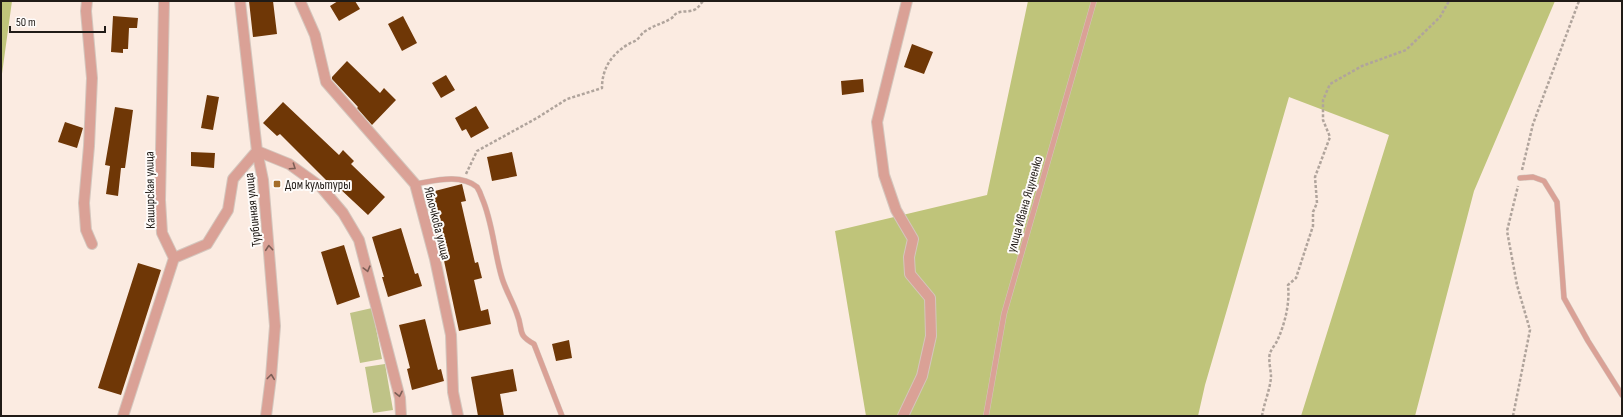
<svg xmlns="http://www.w3.org/2000/svg" width="1623" height="417" font-family="'Sofia Sans Condensed',sans-serif">
	<rect width="100%" height="100%" fill="#fbebe1"/>
	<path fill="#bfc387" d="M372 308 382 359 360 363 350 313Z
		M385 364 393 410 373 413 365 367Z"/>
	<path fill="#bfc47a" d="M1 1H12L1 81Z
		M1028 1H1555L1474 191 1415 416H1301L1389 135 1289 97 1205 385 1198 416H866L835 231 987 195Z"/>
	<path fill="#6f3706" d="M249 1H273L277 34 253 37Z
		M338 1H355L360 9 339 21 330 6Z
		M113 16 138 18 137 28H129L128 49H123V53L111 52Z
		M403 16 417 43 402 51 388 24Z
		M912 44 933 52 924 74 904 67Z
		M347 61 380 93 384 88 396 100 372 125 357 108 358 107 332 79V77Z
		M446 75 455 90 441 98 432 83Z
		M863 79 864 92 842 95 841 81Z
		M207 95 219 97 213 130 201 128Z
		M283 102 339 155 343 150 354 161 351 164 385 197 368 215 338 187 336 190 280 134 277 136 263 123Z
		M476 106 489 128 471 138 466 129 462 131 455 118Z
		M115 107 133 110 125 168H121L118 196 106 194 110 166 105 165Z
		M65 122 83 128 77 148 58 142Z
		M191 152 215 153 214 168 191 166Z
		M512 152 517 176 492 181 487 157Z
		M462 184 466 201 461 202 475 263 478 262 482 278 474 280 481 311 488 309 491 324 459 331 443 256 441 257 427 193Z
		M401 228 415 274 418 273 422 286 388 297 382 277H384L372 237Z
		M344 245 360 297 337 305 321 252Z
		M138 263 161 270 121 395 98 388Z
		M425 319 438 370 441 369 444 381 412 390 407 369 410 368 399 325Z
		M569 340 572 358 556 361 552 344Z
		M513 369 517 391 500 394 504 416H478L471 377Z"/>
	<g fill="none" stroke-linecap="round" stroke-linejoin="round">
		<defs>
			<path id="service" d="M1520 178 1533 177 1544 181 1557 202 1564 298 1588 341 1622 395
				M415 184C434 181 460 173 477 187 479 190 481 195 482 198 493 223 494 252 502 278 506 291 513 302 517 314 524 331 516 334 534 344L562 416
				M986 416 1004 314 1094 1"/>
			<path id="minor" d="M87 1 86 11 92 78 89 146 84 203 86 230 92 244
				M240 1 257 151 263 180 275 326 271 377 266 416
				M300 1 315 35 326 82 415 184 435 259 451 335 453 392 458 416
				M257 151 289 164 321 187 343 213 359 240 400 398 401 416
				M174 258 207 244 228 210 233 179 257 151
				M123 416 174 258 162 233 160 200 164 1
				M903 416 922 376 931 336 930 298 910 274 909 257 913 239 896 210 884 175 877 122 907 1"/>
		</defs>
		<use href="#service" stroke="#d4c6bd" stroke-width="6"/>
		<use href="#minor" stroke="#d4c6bd" stroke-width="12"/>
		<path stroke="#b0a49c" stroke-width="2.5" stroke-dasharray="3 2" stroke-linecap="butt" d="M1522 170 1533 124 1579 1
			M466 174 477 151 537 118 567 99 602 88C602 69 611 55 627 45 630 43 633 42 635 41 639 39 641 34 644 32 654 25 662 24 672 18 678 8 687 14 696 9 699 7 701 3 703 1
			M1262 416C1264 403 1270 390 1271 377 1271 370 1268 360 1270 353 1272 348 1276 344 1278 339 1285 323 1290 303 1288 285L1296 278 1313 226V212L1317 203 1315 177 1330 137 1323 120V100L1330 84 1362 66 1406 50 1440 17 1449 1
			M1513 416 1530 330 1517 285 1507 231 1518 186"/>
		<use href="#service" stroke="#daa196" stroke-width="5"/>
		<use href="#minor" stroke="#daa196" stroke-width="10"/>
	</g>
	<defs><path id="oneway-chevron" d="M-2-3.5L2.5 0L-2 3.5" fill="none" stroke-width="1.6" stroke-linecap="round" stroke-linejoin="round"/></defs>
	<g stroke="#7d5e56">
		<use href="#oneway-chevron" transform="translate(293 167) rotate(34)"/>
		<use href="#oneway-chevron" transform="translate(269 248) rotate(-95)"/>
		<use href="#oneway-chevron" transform="translate(367 269) rotate(75)"/>
		<use href="#oneway-chevron" transform="translate(271 377) rotate(-83)"/>
		<use href="#oneway-chevron" transform="translate(399 394) rotate(78)"/>
	</g>
	<rect fill="#a46d29" stroke="#fefbf9" stroke-width="1.5" x="273" y="180" width="8" height="8" rx="2"/>
	<g text-anchor="middle" stroke-width="4" stroke-linejoin="round" paint-order="stroke">
		<g font-size="13" fill="#201b17" stroke="#fefbf9" text-anchor="start">
			<text x="285" y="189">Дом культуры</text>
		</g>
		<g font-size="13" fill="#201b17" stroke="#fefbf9">
			<text transform="translate(149 190) rotate(-91)" y="5">Каширская улица</text>
			<text transform="translate(1024 204) rotate(-74)" y="5">улица Ивана Яцуненко</text>
			<text transform="translate(252 210) rotate(-96)" y="5">Турбинная улица</text>
			<text transform="translate(438 223) rotate(76)" y="5">Яблочкова улица</text>
		</g>
	</g>
	<rect width="1623" height="417" fill="none" stroke="#201b17" stroke-width="4"/>
	<path d="M10 26v6h95v-6" fill="none" stroke="#201b17" stroke-width="2"/>
	<text x="16" y="26" font-size="12" fill="#201b17" stroke="#fefbf9" stroke-width="3" paint-order="stroke">50 m</text>
</svg>
